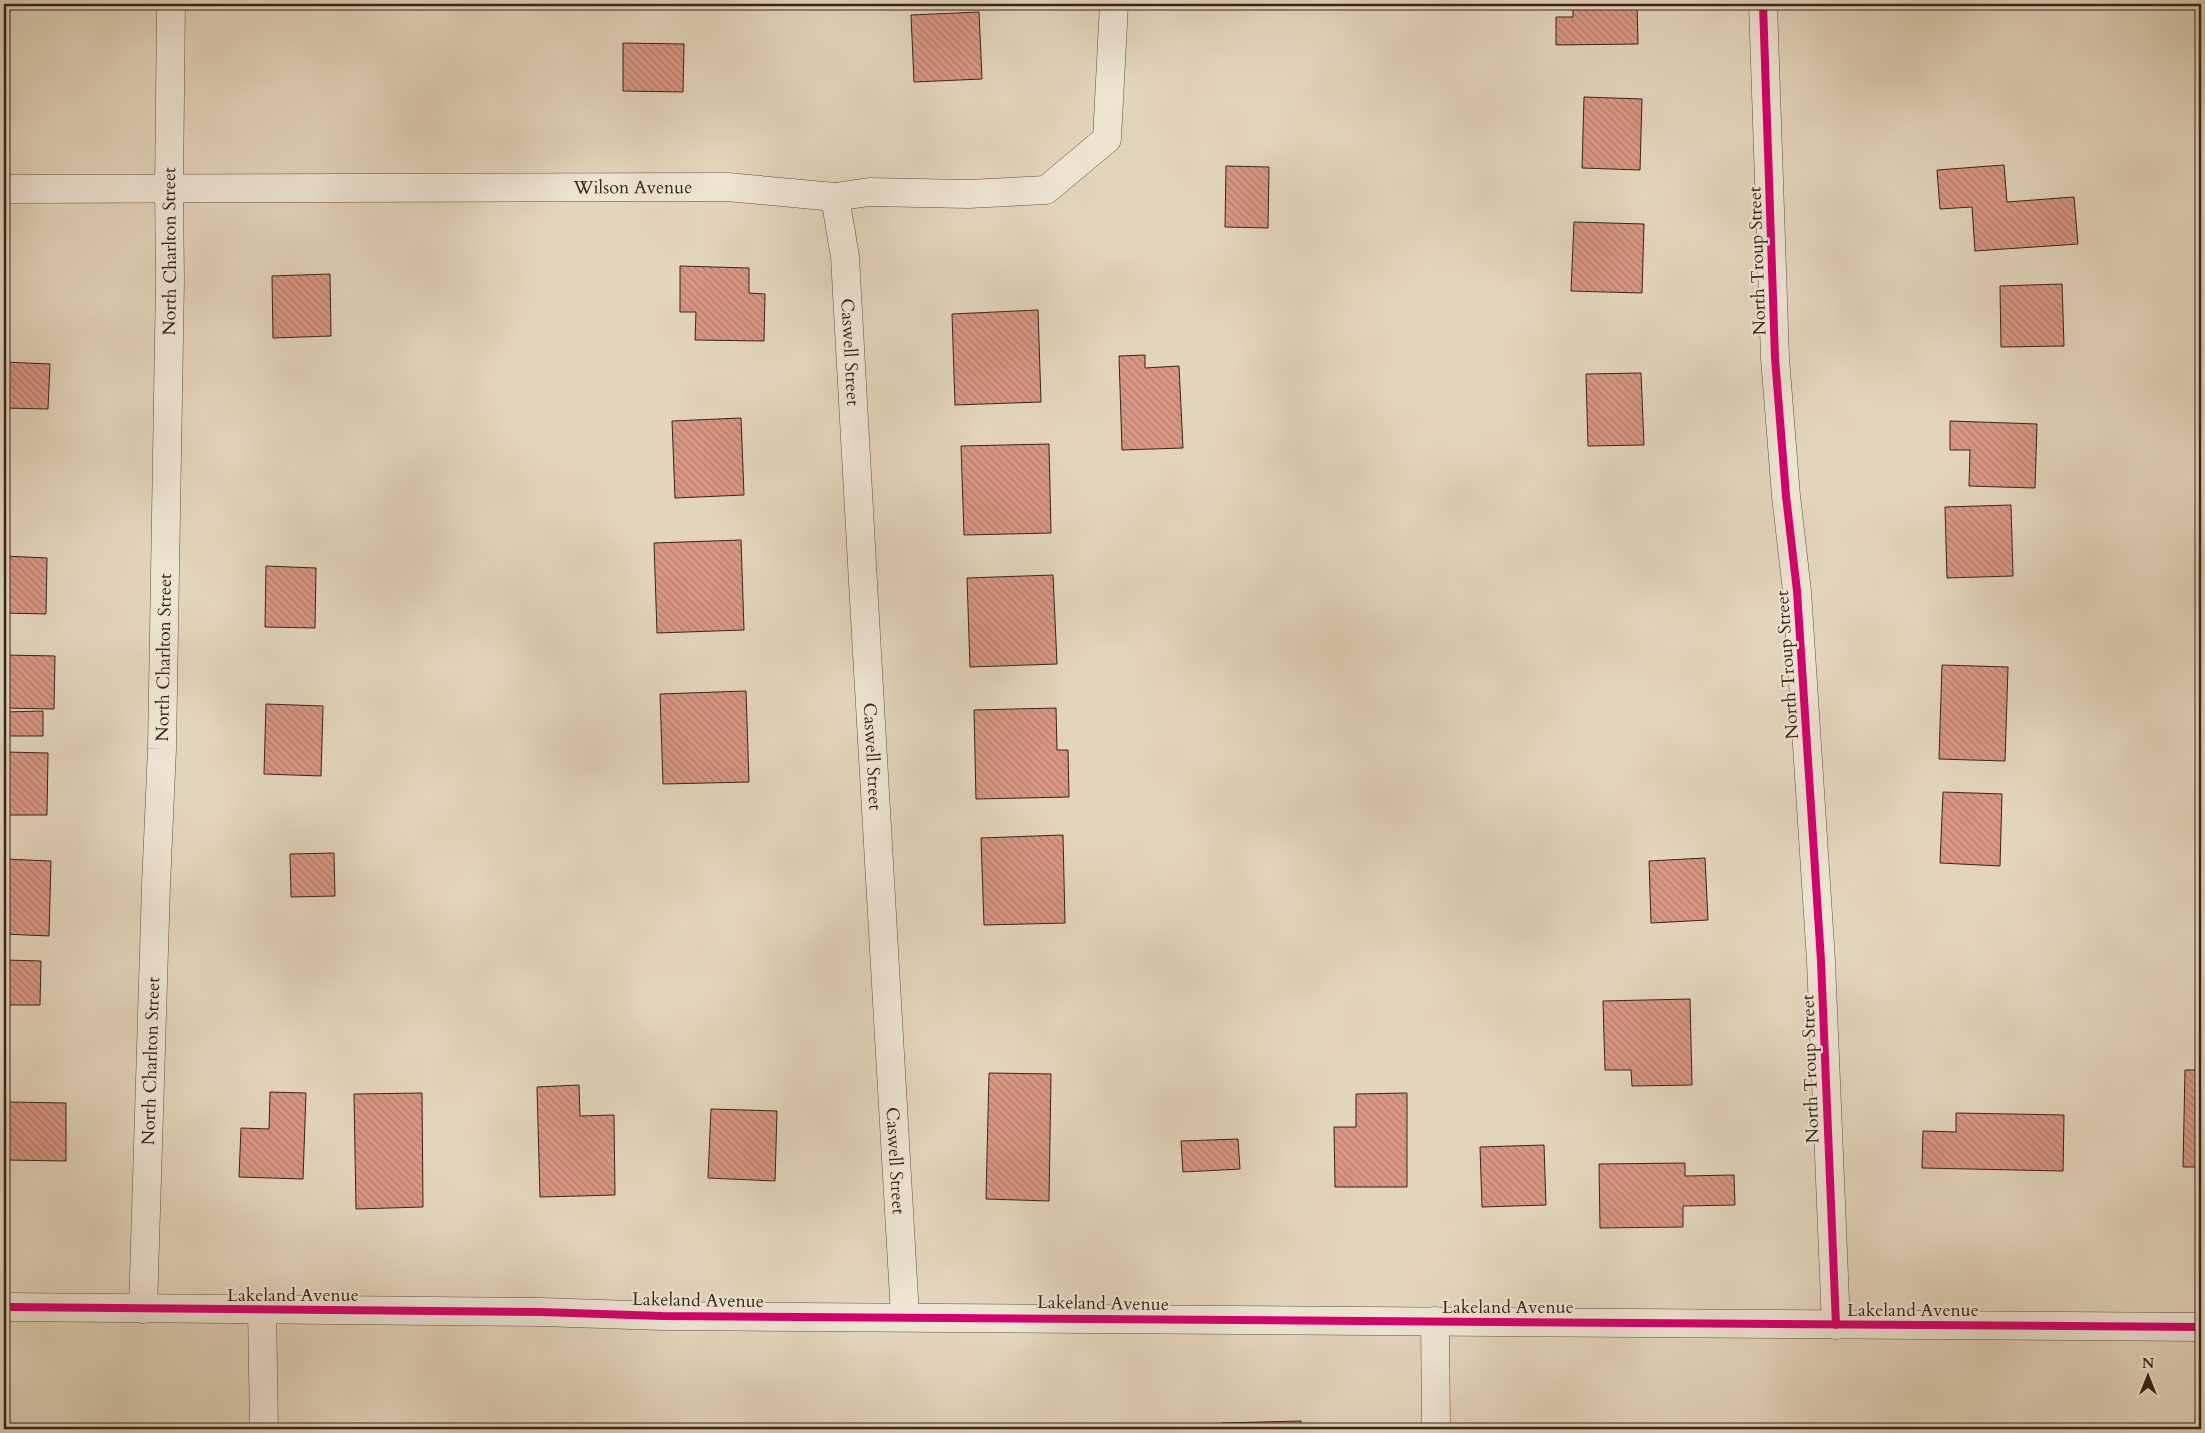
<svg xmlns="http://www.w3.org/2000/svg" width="2205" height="1433" font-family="Cardo,serif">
	<defs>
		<pattern id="building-back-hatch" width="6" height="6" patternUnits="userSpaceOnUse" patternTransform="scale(1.25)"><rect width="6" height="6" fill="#da9785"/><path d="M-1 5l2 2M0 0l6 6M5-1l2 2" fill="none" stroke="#b27b6c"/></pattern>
	</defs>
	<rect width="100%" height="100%" fill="#e3d5bc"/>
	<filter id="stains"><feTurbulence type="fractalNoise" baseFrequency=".004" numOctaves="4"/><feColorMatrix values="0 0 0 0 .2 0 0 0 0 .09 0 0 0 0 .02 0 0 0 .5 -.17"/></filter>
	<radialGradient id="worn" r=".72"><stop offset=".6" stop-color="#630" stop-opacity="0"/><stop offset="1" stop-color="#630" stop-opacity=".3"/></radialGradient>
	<path fill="url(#building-back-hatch)" stroke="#37241a" d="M1573 4H1637L1638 44 1556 45V17H1573Z
		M1948 4H2016V5L1948 7Z
		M979 12 982 79 914 82 911 15Z
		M623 43 684 44 683 92 623 91Z
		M1584 97 1642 99 1640 170 1582 168Z
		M2004 165 2007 202 2074 197 2078 244 1975 251 1972 207 1940 209 1937 170Z
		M1226 166 1269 167 1268 228 1225 227Z
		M1574 222 1644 224 1642 293 1571 291Z
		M680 266 749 268V293L765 294 764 341 695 340 696 312H680Z
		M330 274 331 336 273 338 272 276Z
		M2062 284 2064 346 2001 347 2000 286Z
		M1038 310 1041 402 955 405 952 314Z
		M1145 355V368L1179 366 1183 448 1122 450 1119 356Z
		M4 362 50 364 48 409 4 408Z
		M1641 373 1644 445 1588 446 1586 374Z
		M741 418 744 495 675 498 672 421Z
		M1950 421 2037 424 2035 488 1969 486 1970 450H1950Z
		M1049 444 1051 533 964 535 961 446Z
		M2011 505 2013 576 1947 578 1945 507Z
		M741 540 744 630 657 633 654 543Z
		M4 556 47 558 46 614 4 613Z
		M266 566 316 568 315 628 265 627Z
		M1053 575 1057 664 970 667 967 578Z
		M4 655 55 656 54 709 4 708Z
		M1942 665 2008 667 2005 761 1939 759Z
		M746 691 749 782 663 784 660 694Z
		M266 704 323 706 321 776 264 774Z
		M1056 708 1057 750H1068L1069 797 976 799 974 710Z
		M43 711V736H6L5 712Z
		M4 752 48 753 47 815H4Z
		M1943 792 2002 794 2000 866 1940 863Z
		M1063 835 1065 923 984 925 981 838Z
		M334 853 335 896 291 897 290 854Z
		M1705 858 1708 920 1651 923 1649 861Z
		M4 859 51 861 49 936 4 934Z
		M4 960 41 961 40 1005H4Z
		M1690 999 1692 1085 1632 1086 1631 1070H1605L1603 1001Z
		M2185 1070H2201V1167H2183Z
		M989 1073 1051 1074 1049 1201 986 1199Z
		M579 1085 580 1116 614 1115 615 1195 540 1197 537 1087Z
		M270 1092 306 1093 303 1179 239 1177 241 1128 269 1129Z
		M422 1093 423 1207 356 1209 354 1094Z
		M1407 1093V1187H1335L1334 1127H1356V1094Z
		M6 1102 66 1103V1161L6 1160Z
		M711 1109 777 1111 775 1181 708 1178Z
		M1956 1113 2064 1115 2063 1171 1922 1168 1923 1131 1956 1132Z
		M1238 1139 1240 1169 1183 1172 1181 1141Z
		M1544 1145 1546 1205 1482 1207 1480 1147Z
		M1685 1163V1176L1734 1175 1735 1205 1683 1206V1227L1600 1228 1599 1164Z
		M1301 1421V1429H1221V1423Z"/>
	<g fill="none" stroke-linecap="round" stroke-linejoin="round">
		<defs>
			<g id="minor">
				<path d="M1763 4 1775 358 1786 496 1797 591 1821 961 1836 1325"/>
				<path id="s1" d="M4 189 727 187 835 197 869 192 968 194 1046 190 1107 139 1114 4"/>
				<path id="s2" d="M835 197 845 257C865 610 883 963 905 1316"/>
				<path d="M4 1307 541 1312 662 1316 2201 1327"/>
				<path id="s3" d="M143 1309 156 885 162 749 170 280 169 188 171 4"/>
				<path d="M262 1309 264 1429"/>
				<path d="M1435 1321 1436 1429"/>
			</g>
		</defs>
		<use href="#minor" stroke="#625042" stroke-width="29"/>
		<use href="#minor" stroke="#ede4d3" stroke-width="28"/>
		<defs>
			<path id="cycleway" d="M1763 4 1775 358 1786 496 1797 591 1821 961 1836 1325
				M4 1307 541 1312 662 1316 2201 1327"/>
		</defs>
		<use href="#cycleway" stroke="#ede4d3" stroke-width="11"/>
		<use href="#cycleway" stroke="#d6006c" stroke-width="8"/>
	</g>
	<g text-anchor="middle" stroke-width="4" stroke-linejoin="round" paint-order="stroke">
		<g font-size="18" fill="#37241a" stroke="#ede4d3">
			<text dy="6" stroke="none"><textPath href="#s1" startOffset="629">Wilson Avenue</textPath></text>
			<text dy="6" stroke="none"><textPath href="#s3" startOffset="1058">North Charlton Street</textPath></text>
			<text transform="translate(1757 261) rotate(-92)" y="6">North Troup Street</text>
			<text dy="6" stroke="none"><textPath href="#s2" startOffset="156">Caswell Street</textPath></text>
			<text dy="6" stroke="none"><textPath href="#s3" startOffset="652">North Charlton Street</textPath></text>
			<text transform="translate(1787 665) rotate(-94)" y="6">North Troup Street</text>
			<text dy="6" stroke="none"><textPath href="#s2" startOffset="561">Caswell Street</textPath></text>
			<text dy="6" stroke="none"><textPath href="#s3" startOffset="248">North Charlton Street</textPath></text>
			<text transform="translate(1810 1069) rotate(-92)" y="6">North Troup Street</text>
			<text dy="6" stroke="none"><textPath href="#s2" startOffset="966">Caswell Street</textPath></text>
			<text x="293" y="1301">Lakeland Avenue</text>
			<text transform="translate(698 1300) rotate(1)" y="6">Lakeland Avenue</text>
			<text transform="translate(1103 1303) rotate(1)" y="6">Lakeland Avenue</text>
			<text x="1508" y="1313">Lakeland Avenue</text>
			<text x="1913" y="1316">Lakeland Avenue</text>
		</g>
	</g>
	<rect width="2205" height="1433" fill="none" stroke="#e3d5bc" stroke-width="20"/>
	<rect x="5" y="5" width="2195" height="1423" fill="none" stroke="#37241a" stroke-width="2.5"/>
	<rect x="10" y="10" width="2185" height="1413" fill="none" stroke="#37241a"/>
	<g transform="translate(2148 1376)" stroke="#ede4d3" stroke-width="4" paint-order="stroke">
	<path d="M0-4L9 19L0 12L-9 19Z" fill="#37241a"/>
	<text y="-8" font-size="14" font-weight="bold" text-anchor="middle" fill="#37241a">N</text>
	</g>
	<rect width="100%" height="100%" filter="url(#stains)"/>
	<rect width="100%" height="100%" fill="url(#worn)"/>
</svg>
